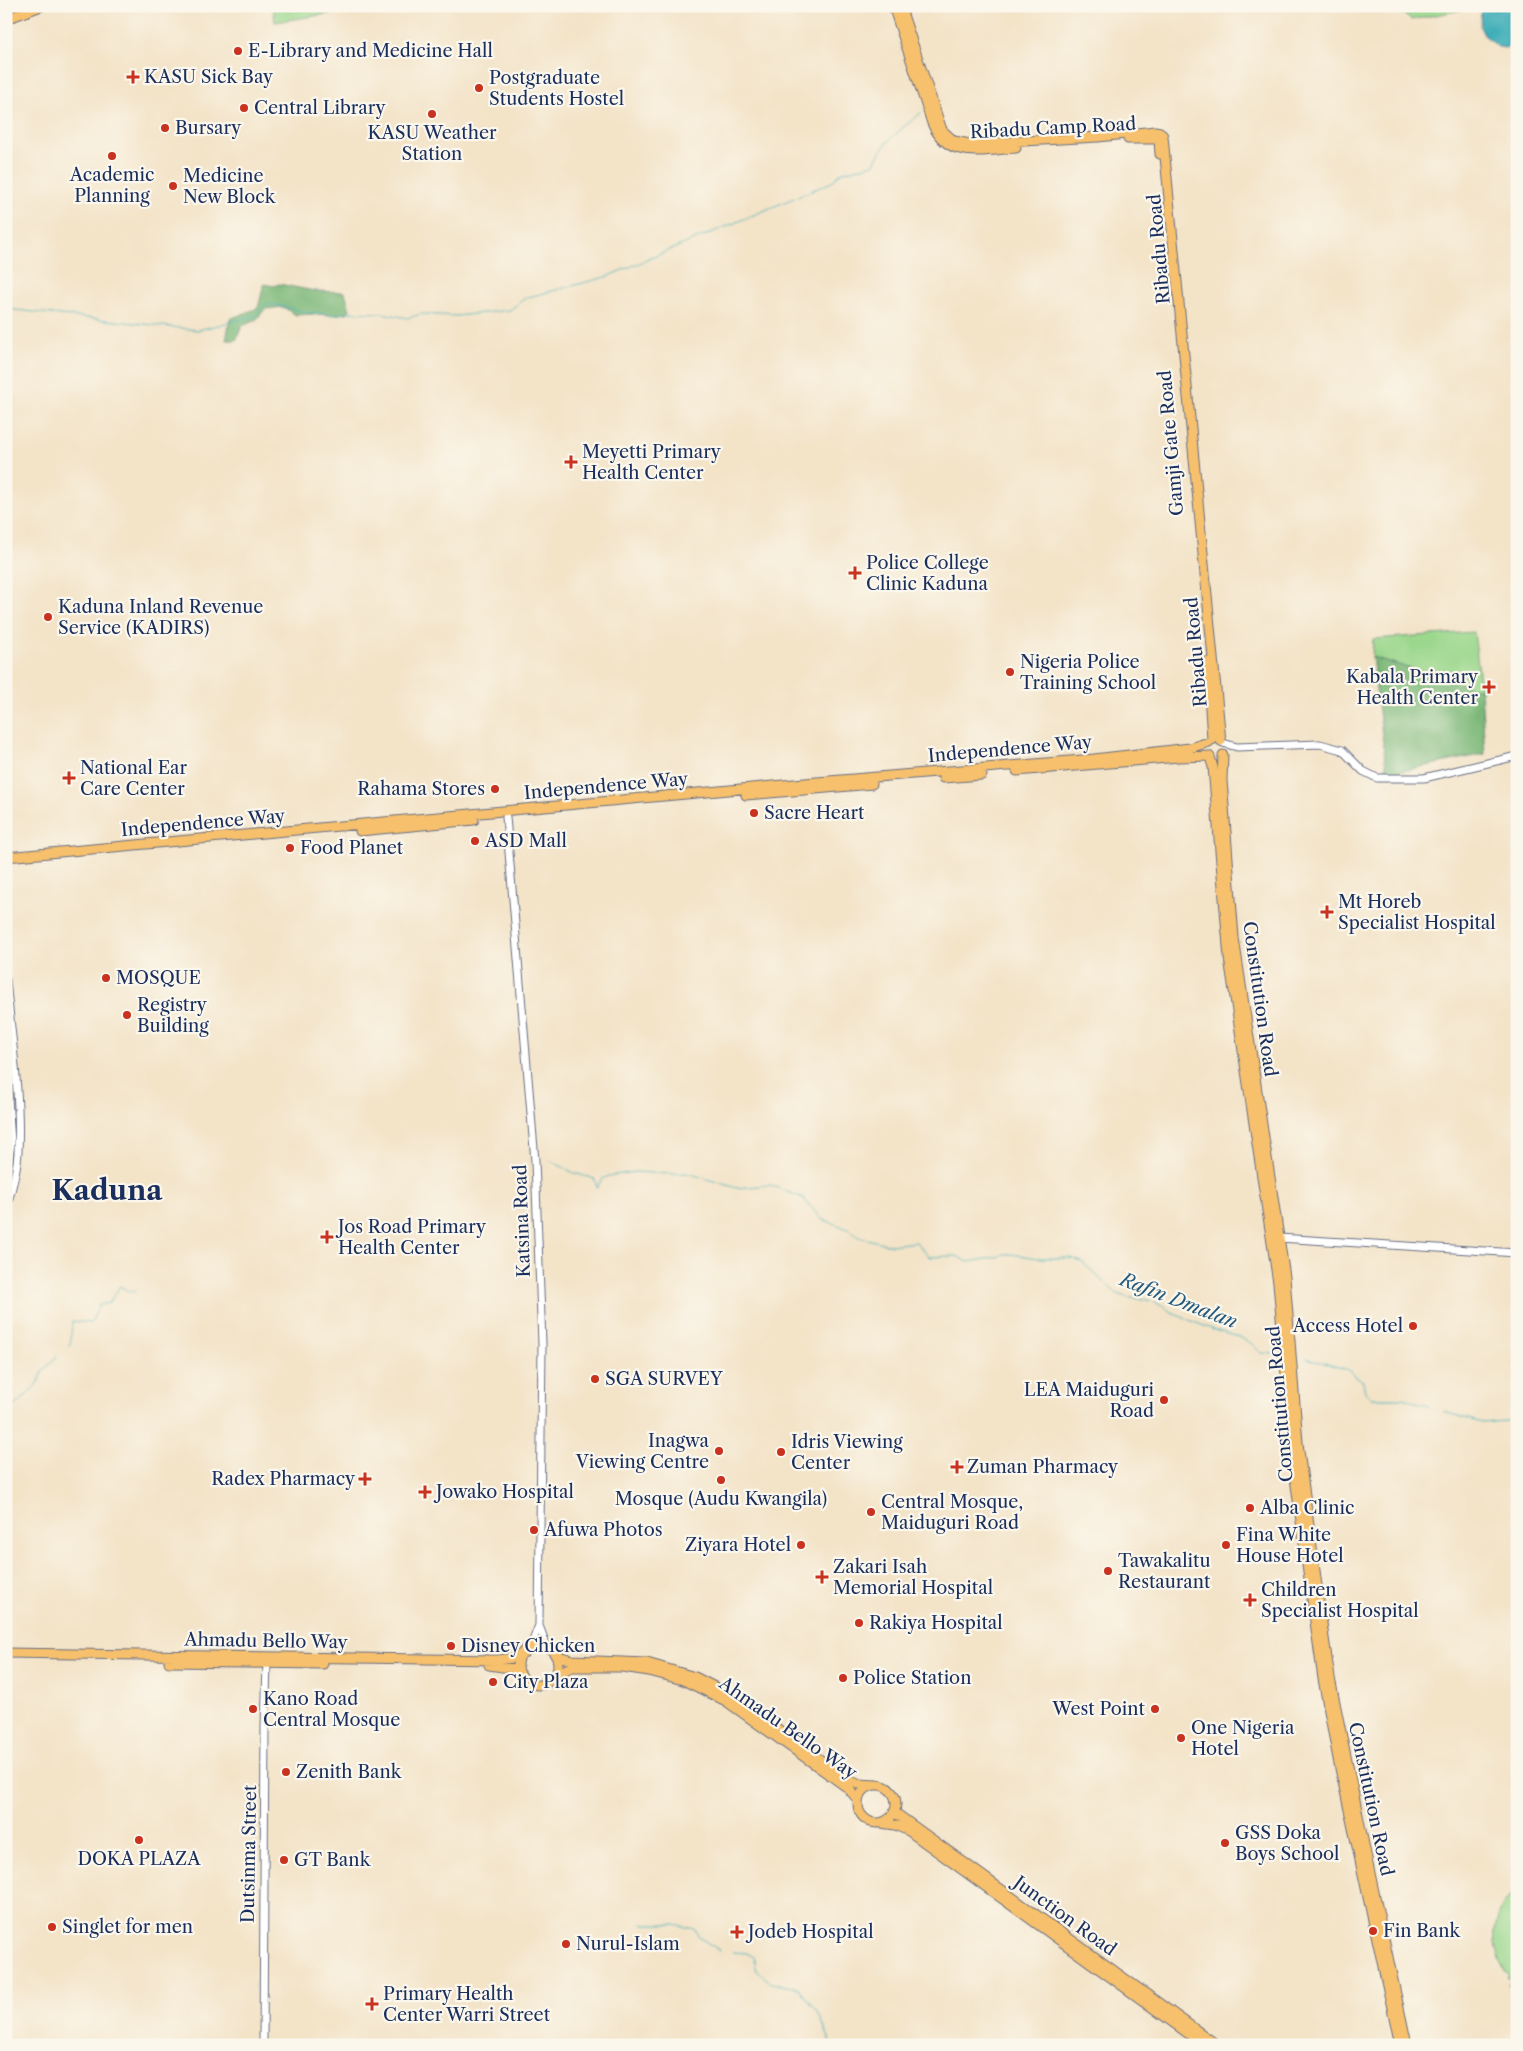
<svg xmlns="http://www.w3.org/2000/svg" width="1523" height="2051" font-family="'Libre Caslon Text',serif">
	<rect width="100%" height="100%" fill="#fbf7ec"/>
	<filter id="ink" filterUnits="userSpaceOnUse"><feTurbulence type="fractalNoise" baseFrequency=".02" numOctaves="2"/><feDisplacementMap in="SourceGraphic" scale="10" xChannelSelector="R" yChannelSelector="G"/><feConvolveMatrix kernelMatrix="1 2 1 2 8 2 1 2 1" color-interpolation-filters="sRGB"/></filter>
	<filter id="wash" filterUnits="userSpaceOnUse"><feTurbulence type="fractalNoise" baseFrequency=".0096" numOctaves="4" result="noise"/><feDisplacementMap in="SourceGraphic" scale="20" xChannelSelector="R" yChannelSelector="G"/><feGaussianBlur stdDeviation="1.12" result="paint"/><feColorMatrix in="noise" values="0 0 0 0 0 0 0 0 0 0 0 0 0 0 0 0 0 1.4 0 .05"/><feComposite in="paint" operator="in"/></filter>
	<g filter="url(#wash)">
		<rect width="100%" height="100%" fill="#f3e3c7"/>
		<path fill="#9bd78c" stroke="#5b8375" d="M273 6H332L333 13 275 22Z
			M1393 6H1481L1411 20Z
			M1474 632 1481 690 1372 657 1373 639Z
			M1517 1889V1992L1508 1985 1511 1982 1507 1978 1509 1975C1487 1948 1491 1912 1517 1889Z"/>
		<path fill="#7cb878" stroke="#4c746b" d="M264 284 274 286 279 284 314 291 345 292 350 310 347 313 330 315 315 314 296 315 283 307 265 309 256 320 242 326 236 340H226L230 319 258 308Z
			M1372 657 1481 690 1485 754 1387 774Z"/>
		<path fill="#3cadb7" stroke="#2c6e8a" d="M1481 6 1517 7V43L1505 48 1498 47 1484 35 1480 27Z"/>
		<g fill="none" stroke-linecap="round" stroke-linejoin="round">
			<path stroke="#3cadb7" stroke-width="1" d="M6 309 198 330 255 316 267 303 306 312 336 315 348 312 382 313 408 318 421 314 456 316 510 310 525 298 606 277 832 182 840 173 874 164C882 142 904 127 921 113
				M551 1161 574 1173 595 1179 597 1188 602 1179 609 1176 634 1172 671 1174 687 1173 737 1188 770 1185 803 1198 822 1219 848 1229 859 1237 891 1245 916 1242 929 1257 957 1256 968 1262 975 1261 1011 1254 1039 1258H1070L1082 1262 1116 1293 1128 1298 1144 1299 1155 1302 1177 1315 1214 1330 1239 1337 1251 1343 1261 1353 1277 1354
				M69 1347 71 1340 72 1321 91 1323 99 1305 109 1303 120 1286 128 1291H135
				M1306 1358 1346 1369 1363 1381 1365 1392 1371 1398H1403L1429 1406
				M1444 1412 1482 1423 1517 1420
				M6 1414C15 1404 42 1385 42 1372L57 1356
				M643 1924H675L694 1929 700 1938 719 1950
				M733 1952 747 1953 753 1957 757 1970 771 1983 799 1988 818 2012 832 2045"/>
		</g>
	</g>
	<g filter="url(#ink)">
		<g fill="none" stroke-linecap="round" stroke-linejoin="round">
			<defs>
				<path id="minor" d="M1223 743 1237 747 1320 744 1342 750 1363 771 1377 778H1424L1517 756
					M506 817 535 1161 542 1343 539 1625 531 1646
					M6 980C11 1034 21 1098 18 1152 17 1171 12 1189 6 1208
					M6 1068 11 1142 6 1181
					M1279 1238 1517 1253
					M540 1628 547 1647
					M263 2045 265 1727 267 1664"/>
				<path id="major" d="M893 6 932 123C948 161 982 150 1016 148
					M900 6 942 130 954 141 970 144 1098 137 1155 131 1160 132 1163 136 1221 741
					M6 19 41 6
					M1128 139H1156L1159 141 1160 154
					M1207 662 1212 740
					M1223 755 1222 780 1234 938 1285 1277 1298 1443 1324 1638 1330 1678 1368 1864 1407 2045
					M1210 757 1213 767 1229 958 1278 1283 1295 1478 1323 1679 1338 1759 1400 2045
					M1017 771 1179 757 1209 756
					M943 778 982 775
					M746 795 872 784
					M360 831 474 820
					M6 857 805 783 1094 759 1190 748 1209 742
					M518 1665a20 20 0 1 1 40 0a20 20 0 1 1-40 0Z
					M6 1653 497 1660 513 1658 525 1652
					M555 1655 572 1660 647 1663 695 1677 734 1697 848 1780 858 1784 876 1785
					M169 1662 323 1664
					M489 1665 517 1669 522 1676
					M553 1678 560 1672 572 1667H622L649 1671 683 1680 726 1701 848 1788 858 1800
					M858 1804a19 19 0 1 1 38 0a19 19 0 1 1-38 0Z
					M894 1812 1217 2045
					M881 1823 895 1825 909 1831 1204 2045"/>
			</defs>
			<use href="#minor" stroke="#676e83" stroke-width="9"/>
			<use href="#major" stroke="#676e83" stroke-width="11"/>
			<use href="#minor" stroke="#fff" stroke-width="7"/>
			<use href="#major" stroke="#f7c06c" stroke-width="9"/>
		</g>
	</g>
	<g fill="#c8321e" stroke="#fbf7ec" stroke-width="2">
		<circle cx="238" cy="51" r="5"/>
		<path d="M130.5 69.5h5v5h5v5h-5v5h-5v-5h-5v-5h5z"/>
		<circle cx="479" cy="88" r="5"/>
		<circle cx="244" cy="108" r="5"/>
		<circle cx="432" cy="114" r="5"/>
		<circle cx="165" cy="128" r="5"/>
		<circle cx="112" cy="156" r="5"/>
		<circle cx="173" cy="186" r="5"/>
		<path d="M568.5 454.5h5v5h5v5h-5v5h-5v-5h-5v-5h5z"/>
		<path d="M852.5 565.5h5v5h5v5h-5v5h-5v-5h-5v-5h5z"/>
		<circle cx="48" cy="617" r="5"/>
		<circle cx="1010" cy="672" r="5"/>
		<path d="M1486.5 679.5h5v5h5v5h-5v5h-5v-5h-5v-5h5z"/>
		<path d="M66.5 770.5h5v5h5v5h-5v5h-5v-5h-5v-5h5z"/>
		<circle cx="495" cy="789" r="5"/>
		<circle cx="754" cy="813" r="5"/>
		<circle cx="475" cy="841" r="5"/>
		<circle cx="290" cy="848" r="5"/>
		<path d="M1324.5 904.5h5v5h5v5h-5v5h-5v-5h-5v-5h5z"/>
		<circle cx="106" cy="978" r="5"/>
		<circle cx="127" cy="1015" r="5"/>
		<path d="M324.5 1229.5h5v5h5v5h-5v5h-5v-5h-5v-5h5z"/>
		<circle cx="1413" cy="1326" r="5"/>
		<circle cx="595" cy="1379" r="5"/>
		<circle cx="1164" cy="1400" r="5"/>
		<circle cx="719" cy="1451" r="5"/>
		<circle cx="781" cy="1452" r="5"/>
		<path d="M954.5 1459.5h5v5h5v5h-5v5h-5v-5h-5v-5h5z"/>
		<path d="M362.5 1471.5h5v5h5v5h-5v5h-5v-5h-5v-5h5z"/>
		<circle cx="721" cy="1480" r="5"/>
		<path d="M422.5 1484.5h5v5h5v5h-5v5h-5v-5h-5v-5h5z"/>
		<circle cx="1250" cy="1508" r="5"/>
		<circle cx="871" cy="1512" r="5"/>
		<circle cx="534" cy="1530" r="5"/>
		<circle cx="801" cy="1545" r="5"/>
		<circle cx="1226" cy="1545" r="5"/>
		<circle cx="1108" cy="1571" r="5"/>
		<path d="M819.5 1569.5h5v5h5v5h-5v5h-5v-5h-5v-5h5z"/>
		<path d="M1247.5 1592.5h5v5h5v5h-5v5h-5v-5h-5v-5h5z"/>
		<circle cx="859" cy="1623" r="5"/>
		<circle cx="451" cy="1646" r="5"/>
		<circle cx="843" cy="1678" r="5"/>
		<circle cx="493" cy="1682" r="5"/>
		<circle cx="253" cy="1709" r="5"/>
		<circle cx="1155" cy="1709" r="5"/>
		<circle cx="1181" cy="1738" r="5"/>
		<circle cx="286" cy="1772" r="5"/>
		<circle cx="139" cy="1840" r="5"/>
		<circle cx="1225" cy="1843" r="5"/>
		<circle cx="284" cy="1860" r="5"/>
		<circle cx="52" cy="1927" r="5"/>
		<circle cx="1373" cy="1931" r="5"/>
		<path d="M734.5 1924.5h5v5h5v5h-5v5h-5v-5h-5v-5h5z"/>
		<circle cx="566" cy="1944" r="5"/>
		<path d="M369.5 1996.5h5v5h5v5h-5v5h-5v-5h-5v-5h5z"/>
	</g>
	<g text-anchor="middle" stroke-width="4.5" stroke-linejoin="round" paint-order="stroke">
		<g font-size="18" fill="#1b2f5e" stroke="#fbf7ec" text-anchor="start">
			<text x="248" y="57">E-Library and Medicine Hall</text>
			<text x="144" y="83">KASU Sick Bay</text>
			<text x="489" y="84">Postgraduate<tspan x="489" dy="21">Students Hostel</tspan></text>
			<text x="254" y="114">Central Library</text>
			<text x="175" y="134">Bursary</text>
			<text x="432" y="139" text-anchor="middle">KASU Weather<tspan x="432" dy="21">Station</tspan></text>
			<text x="112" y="181" text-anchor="middle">Academic<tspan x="112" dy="21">Planning</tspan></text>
			<text x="183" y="182">Medicine<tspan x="183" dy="21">New Block</tspan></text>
			<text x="582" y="458">Meyetti Primary<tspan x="582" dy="21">Health Center</tspan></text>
			<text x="866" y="569">Police College<tspan x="866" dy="21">Clinic Kaduna</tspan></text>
			<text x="58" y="613">Kaduna Inland Revenue<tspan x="58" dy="21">Service (KADIRS)</tspan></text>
			<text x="1020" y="668">Nigeria Police<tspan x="1020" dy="21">Training School</tspan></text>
			<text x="1478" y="683" text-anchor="end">Kabala Primary<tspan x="1478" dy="21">Health Center</tspan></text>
			<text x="80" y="774">National Ear<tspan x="80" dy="21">Care Center</tspan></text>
			<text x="485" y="795" text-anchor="end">Rahama Stores</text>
			<text x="764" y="819">Sacre Heart</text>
			<text x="485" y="847">ASD Mall</text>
			<text x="300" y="854">Food Planet</text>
			<text x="1338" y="908">Mt Horeb<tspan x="1338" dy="21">Specialist Hospital</tspan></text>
			<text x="116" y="984">MOSQUE</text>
			<text x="137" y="1011">Registry<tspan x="137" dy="21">Building</tspan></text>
			<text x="338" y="1233">Jos Road Primary<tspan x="338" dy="21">Health Center</tspan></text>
			<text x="1403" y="1332" text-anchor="end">Access Hotel</text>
			<text x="605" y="1385">SGA SURVEY</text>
			<text x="1154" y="1396" text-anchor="end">LEA Maiduguri<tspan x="1154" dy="21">Road</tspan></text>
			<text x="709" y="1447" text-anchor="end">Inagwa<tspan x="709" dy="21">Viewing Centre</tspan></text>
			<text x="791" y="1448">Idris Viewing<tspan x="791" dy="21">Center</tspan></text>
			<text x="967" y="1473">Zuman Pharmacy</text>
			<text x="355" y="1485" text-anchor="end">Radex Pharmacy</text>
			<text x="436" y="1498">Jowako Hospital</text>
			<text x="721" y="1505" text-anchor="middle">Mosque (Audu Kwangila)</text>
			<text x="881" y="1508">Central Mosque,<tspan x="881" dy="21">Maiduguri Road</tspan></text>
			<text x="1260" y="1514">Alba Clinic</text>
			<text x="544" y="1536">Afuwa Photos</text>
			<text x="1236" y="1541">Fina White<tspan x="1236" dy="21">House Hotel</tspan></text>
			<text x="791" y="1551" text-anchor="end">Ziyara Hotel</text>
			<text x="1118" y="1567">Tawakalitu<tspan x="1118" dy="21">Restaurant</tspan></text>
			<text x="833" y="1573">Zakari Isah<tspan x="833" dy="21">Memorial Hospital</tspan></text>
			<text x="1261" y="1596">Children<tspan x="1261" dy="21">Specialist Hospital</tspan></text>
			<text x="869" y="1629">Rakiya Hospital</text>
			<text x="461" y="1652">Disney Chicken</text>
			<text x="853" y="1684">Police Station</text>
			<text x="503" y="1688">City Plaza</text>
			<text x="263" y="1705">Kano Road<tspan x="263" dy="21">Central Mosque</tspan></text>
			<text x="1145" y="1715" text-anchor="end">West Point</text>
			<text x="1191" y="1734">One Nigeria<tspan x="1191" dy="21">Hotel</tspan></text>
			<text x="296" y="1778">Zenith Bank</text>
			<text x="1235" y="1839">GSS Doka<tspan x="1235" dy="21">Boys School</tspan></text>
			<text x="139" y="1865" text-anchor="middle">DOKA PLAZA</text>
			<text x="294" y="1866">GT Bank</text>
			<text x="62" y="1933">Singlet for men</text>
			<text x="1383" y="1937">Fin Bank</text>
			<text x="748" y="1938">Jodeb Hospital</text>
			<text x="576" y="1950">Nurul-Islam</text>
			<text x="383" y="2000">Primary Health<tspan x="383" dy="21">Center Warri Street</tspan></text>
		</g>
		<g font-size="18" fill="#1b2f5e" stroke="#fbf7ec">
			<text transform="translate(1053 128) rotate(-3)" y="6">Ribadu Camp Road</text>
			<text transform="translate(1159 249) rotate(-95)" y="6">Ribadu Road</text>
			<text transform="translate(1171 443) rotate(-95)" y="6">Gamji Gate Road</text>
			<text transform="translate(1196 652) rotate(-95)" y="6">Ribadu Road</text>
			<text transform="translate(1010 749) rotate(-5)" y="6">Independence Way</text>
			<text transform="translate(606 786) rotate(-5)" y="6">Independence Way</text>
			<text transform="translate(203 823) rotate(-5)" y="6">Independence Way</text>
			<text transform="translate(1260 999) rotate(82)" y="6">Constitution Road</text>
			<text transform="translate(522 1221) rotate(-92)" y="6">Katsina Road</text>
			<text transform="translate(1280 1404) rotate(-95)" y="6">Constitution Road</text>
			<text transform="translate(266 1641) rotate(1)" y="6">Ahmadu Bello Way</text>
			<text transform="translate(788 1728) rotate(35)" y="6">Ahmadu Bello Way</text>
			<text transform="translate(1371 1799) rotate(78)" y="6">Constitution Road</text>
			<text transform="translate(249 1854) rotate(-89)" y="6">Dutsinma Street</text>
			<text transform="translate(1065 1916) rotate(36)" y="6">Junction Road</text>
		</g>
		<g font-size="19" font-style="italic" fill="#275b7d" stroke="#fbf7ec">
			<text transform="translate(1179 1300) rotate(21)" y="7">Rafin Dmalan</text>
		</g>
		<g font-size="28" font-weight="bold" fill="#1b2f5e" stroke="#fbf7ec">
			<text x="107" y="1200">Kaduna</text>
		</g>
	</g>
	<rect width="1523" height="2051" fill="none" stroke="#fbf7ec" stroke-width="25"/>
</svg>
